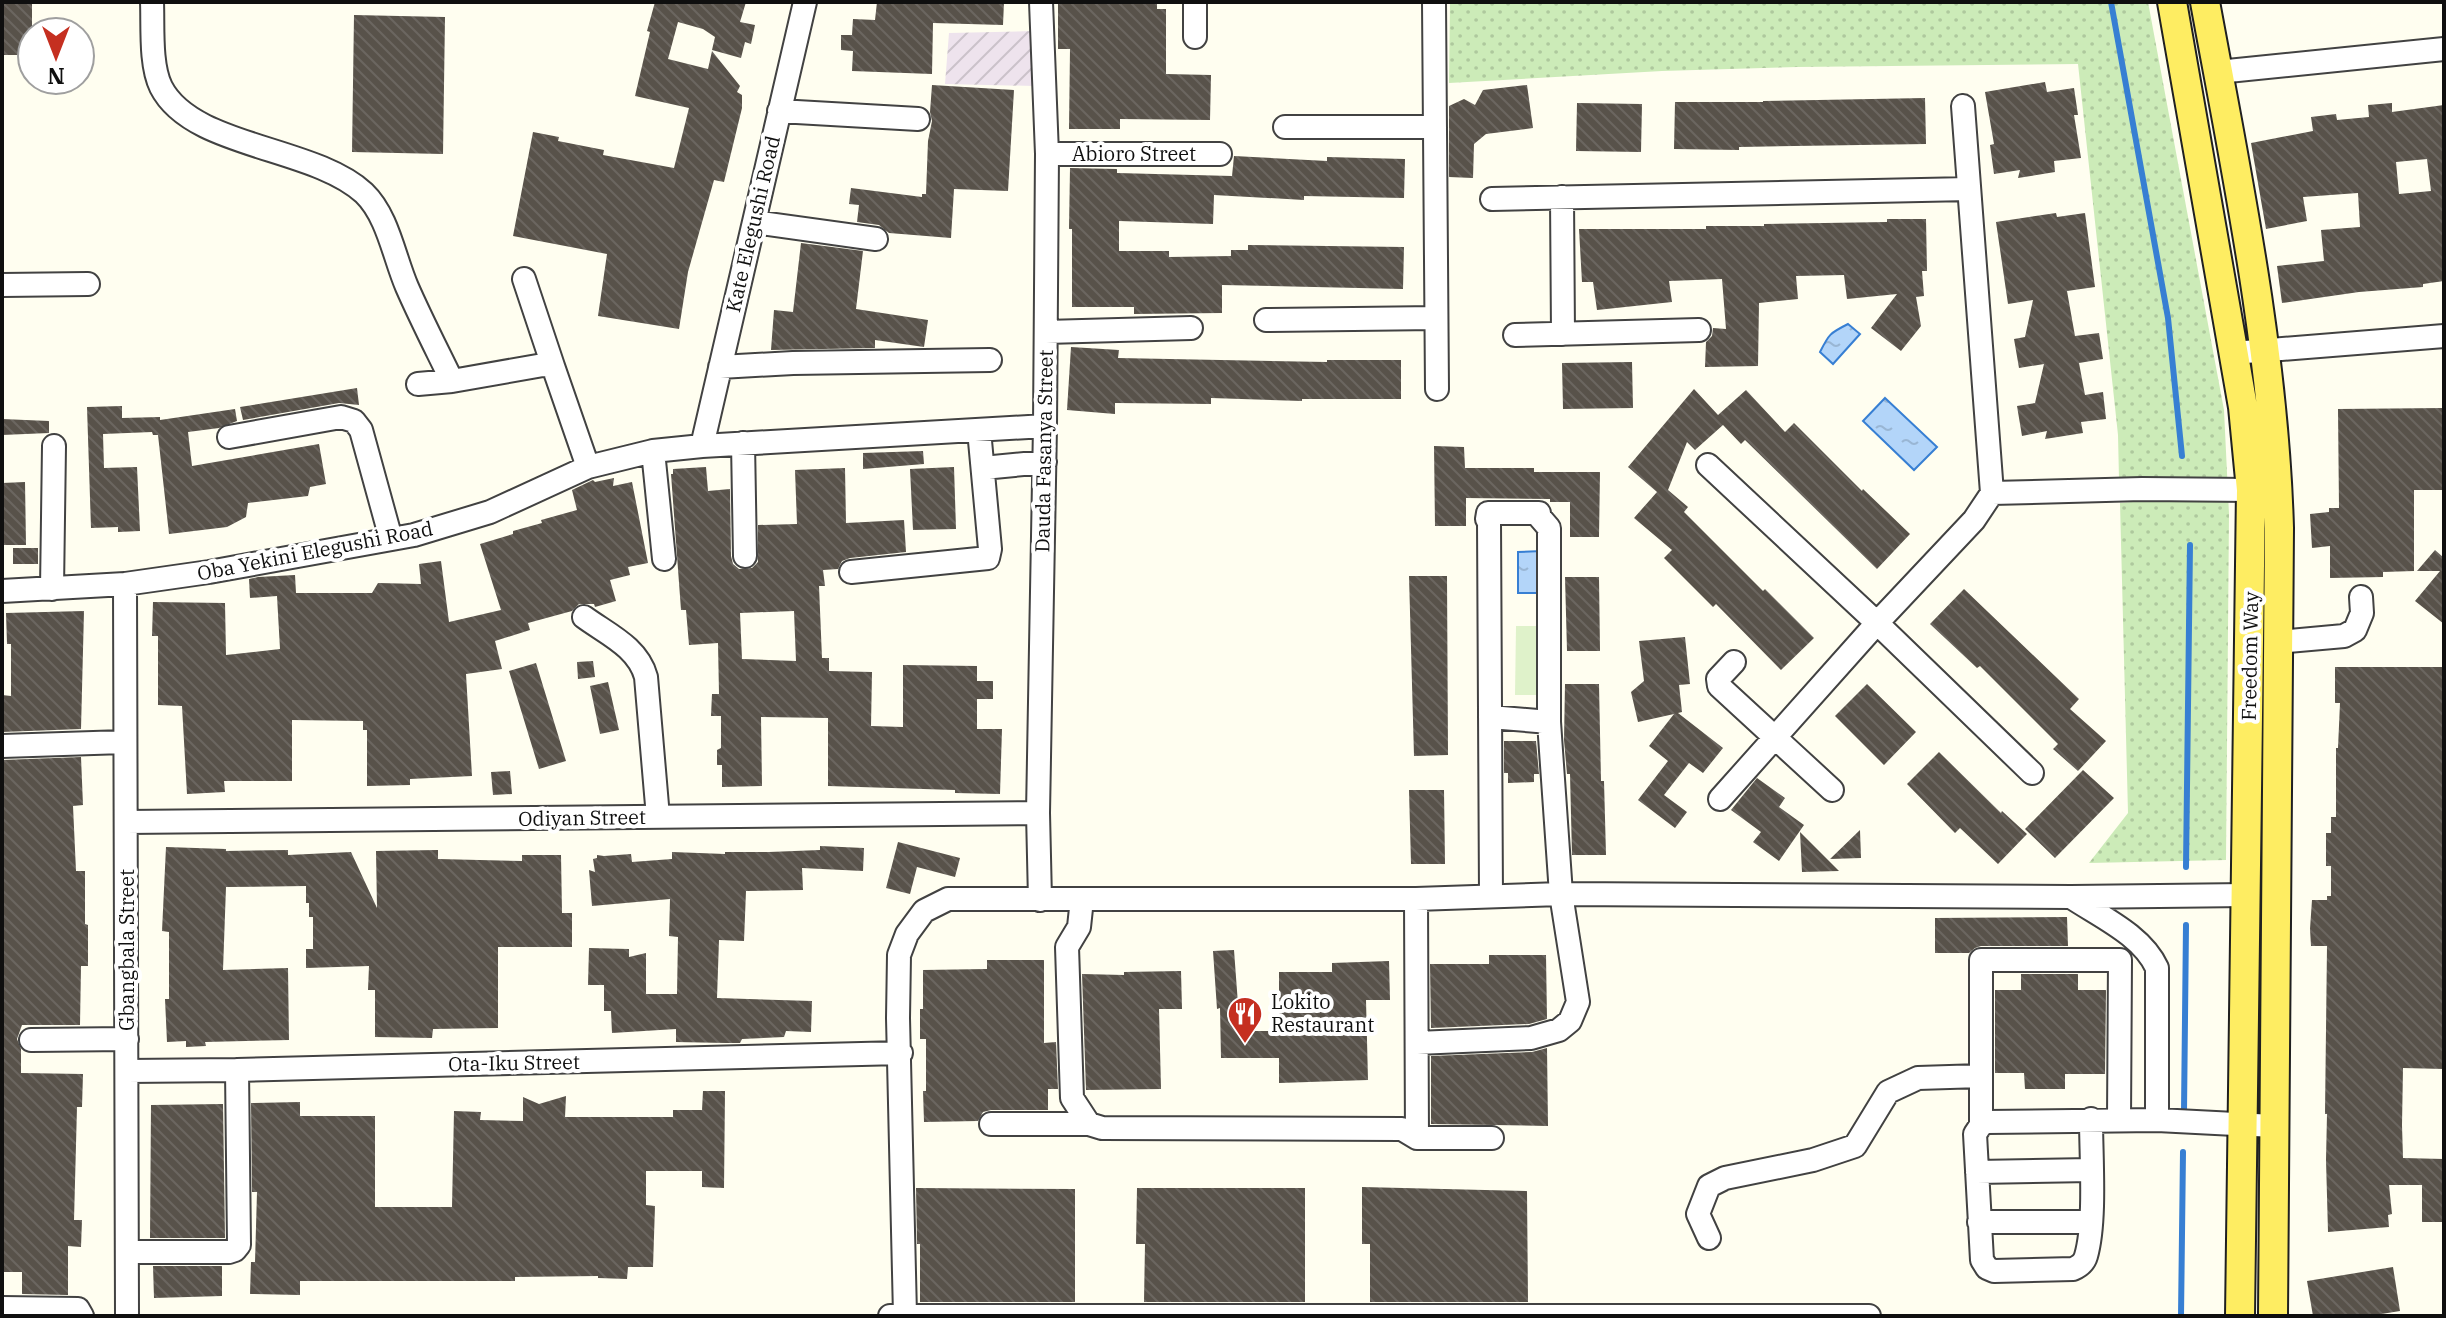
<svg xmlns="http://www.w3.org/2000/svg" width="2446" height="1318" font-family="'IBM Plex Serif',serif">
	<defs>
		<pattern id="industrial-furrows" width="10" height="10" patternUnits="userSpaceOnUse" patternTransform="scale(2)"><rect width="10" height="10" fill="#eee3ed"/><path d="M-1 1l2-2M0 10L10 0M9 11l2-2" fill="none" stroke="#cbc2ca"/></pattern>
		<pattern id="green-dots" width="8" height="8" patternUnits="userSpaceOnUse" patternTransform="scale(2)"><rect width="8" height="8" fill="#ccebb8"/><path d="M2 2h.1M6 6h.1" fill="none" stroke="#aec89d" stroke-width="1.8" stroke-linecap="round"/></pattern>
		<pattern id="water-ripples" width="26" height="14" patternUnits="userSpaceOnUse" patternTransform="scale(2)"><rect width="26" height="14" fill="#b3d5f9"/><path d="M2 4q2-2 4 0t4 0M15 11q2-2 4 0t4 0" fill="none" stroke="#99b6d4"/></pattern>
		<pattern id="building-back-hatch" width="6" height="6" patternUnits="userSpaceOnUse" patternTransform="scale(2)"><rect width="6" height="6" fill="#58524a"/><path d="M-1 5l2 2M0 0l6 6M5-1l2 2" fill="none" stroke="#6b6660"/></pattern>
	</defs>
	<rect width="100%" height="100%" fill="#fffef0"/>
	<path fill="url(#industrial-furrows)" d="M1034 31V86L945 84 949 33Z"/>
	<path fill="url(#green-dots)" d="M1450 2H2148L2224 410 2229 514 2226 860 2089 863 2128 813 2120 503 2143 501 2142 478 2119 479 2118 435 2078 64 1797 67 1662 71 1449 83Z"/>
	<path fill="#dff2ca" d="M1516 626H1550V695H1515Z"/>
	<path fill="url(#water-ripples)" stroke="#377fd3" stroke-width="2" d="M1848 324 1860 334 1833 364 1820 352C1829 334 1830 333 1848 324Z
		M1885 398 1937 447 1914 470 1863 421Z
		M1542 551V593H1518V552Z"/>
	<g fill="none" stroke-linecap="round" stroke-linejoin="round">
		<path stroke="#377fd3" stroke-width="6" d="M2111 2 2168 318 2182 456
			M2186 867 2190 545
			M2184 1112 2186 925
			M2181 1316 2183 1152"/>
	</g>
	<path fill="url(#building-back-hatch)" fill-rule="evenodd" d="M655 2H746L740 22 755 25 751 44 745 42 741 58 712 50 715 37 703 29 678 22 668 59 708 69 712 51 740 86 737 92 742 95V108L724 182 714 180 688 272 679 329 598 316 607 254 513 236 533 132 559 137 558 141 604 150 603 155 674 168 689 108 635 96 650 32 647 31Z
		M877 2H1004L1003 25 933 23 932 74 852 71 853 51 841 50V35H852L853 19 875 20Z
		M1058 2H1157V9H1166V74L1211 75 1210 120 1120 119V129H1069L1070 49H1058Z
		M2 3H32V55H2Z
		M354 15 445 17 443 154 352 152Z
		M2045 82 2047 92 2074 88 2078 115H2074L2081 158 2054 161 2055 172 2018 178 2020 170 1994 174 1990 145 1994 144 1985 92Z
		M932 85 1014 90 1008 191 954 189 951 238 889 233 879 225 857 222 859 205 849 204 851 188 922 197V194H926L928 141 932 121 930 112Z
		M1527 85 1533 128 1486 134 1474 144 1473 178 1449 177V106L1464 99 1475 105 1483 90Z
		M1925 98 1926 144 1739 147V150L1674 149 1675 102H1763V101Z
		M1577 103 1642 104 1641 152 1576 151Z
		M2392 103V112L2444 105V281L2423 284V287L2359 292 2282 303 2277 266 2324 261 2321 230 2360 227 2358 193 2303 197 2307 221 2266 229 2251 143 2313 131 2311 117 2336 114 2337 120 2369 117 2368 105ZM2427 159 2431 191 2399 194 2396 162Z
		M1234 156 1327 161V157L1405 159 1404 198 1304 196V200L1214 195 1213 224 1119 221V251H1169V257L1231 256V250H1248V245L1404 247 1403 289 1222 285V313L1134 314V307H1072V229H1069L1070 168 1117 169V173L1232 176Z
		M2056 213 2057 217 2085 213 2095 287 2067 291 2075 336 2099 333 2103 359 2079 363 2085 395 2103 392 2106 419 2081 422 2083 433 2045 439 2047 431 2022 436 2017 406 2035 403 2044 364 2019 368 2014 339 2025 337 2033 300 2008 304 1996 222Z
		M1887 219H1926L1927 271H1922L1924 296 1916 297 1921 326 1901 351 1871 328 1897 294 1847 299 1844 275 1796 276 1798 299 1759 303 1758 366 1705 367 1706 342 1712 336 1713 328 1726 329 1722 279 1669 281 1672 302 1597 310 1593 282H1582L1579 229H1706V226H1764V224L1887 222Z
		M801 243 863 251 856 309 928 320 924 347 875 340V348L771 350 774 310 793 312Z
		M1071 347 1119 350 1118 358 1327 362V360H1401V399H1302V401L1211 398V404L1115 403V414L1067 410Z
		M1632 362 1633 408 1563 409 1562 363Z
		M357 388 359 405 339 403 243 420 240 407Z
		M1694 389 1718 415 1746 390 1785 432 1794 423 1862 491 1863 489 1910 534 1877 569 1745 440 1741 444 1723 425 1695 450 1687 442 1668 490 1688 507 1684 512 1763 591 1765 589 1814 638 1781 670 1716 604 1713 607 1664 558 1672 550 1634 518 1657 492 1628 467Z
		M122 406V418L160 417V420L235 409 237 421 219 428 188 432 192 466 319 444 326 484 310 487 308 496 248 503 246 517 227 527 169 534 158 435H153L152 432 103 434 104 468 137 467 140 531 118 532V527L91 528 87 407Z
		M2444 408V490H2414V571L2383 572V577L2330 578V546L2312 548 2310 514 2329 512V508H2339L2338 409Z
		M2 419 49 421V433L2 435Z
		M1434 446 1464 447 1465 468H1534V472H1600L1599 537H1570V502H1550V499L1466 498V526H1435Z
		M923 451 924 464 863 469V453Z
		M706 467 708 491 730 489 731 556 733 564 739 569 752 568 758 562V525L797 524 795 470 845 468 846 523 904 520 906 552 850 558 842 561 838 569 823 570 825 586H819L822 658H829V671L872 672 871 726 903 727V665L977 666V681H993V699H977V729H1002L1000 794 955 793V790L828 786V718L761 717 762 786 722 787V765H717V750L721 748V716H711L712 694H719L718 643 689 645 686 610H681L671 474H673V469ZM794 611 796 661 742 659 740 613Z
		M954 467 956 529 913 530 910 469Z
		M614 478 613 486 632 482 648 563 628 567 630 575 610 580 616 601 595 607 594 604H579L572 611 528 623 530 630 495 641 502 669 466 674 472 776 410 779V785L367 786V730H363V721L292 720V781H224L225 792 187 794 182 706 158 705V636H152L153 602 225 603 226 655 280 649 277 596 250 598 249 579 258 577 295 575 296 593H372L378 583 421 584 419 564 441 561 449 622 501 610 480 544 513 534V531L542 523 541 520 577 510 572 490 593 480 595 482Z
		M25 482 26 545H2V483Z
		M13 548H38V564H13Z
		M2435 550 2444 558V624L2415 601 2440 571H2417Z
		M1409 576H1447L1448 755 1414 756Z
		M1565 577H1599L1600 651H1567Z
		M1964 589 2079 699 2070 709 2106 741 2078 771 2053 749 2058 744 1980 666 1977 668 1930 624Z
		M84 611 81 729 2 732V695L11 696V644H7L6 613Z
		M1685 637 1690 684 1679 685 1682 712 1678 713 1723 748 1703 773 1689 763 1664 795 1687 812 1675 828 1638 800 1668 761 1649 746 1674 714 1638 722 1631 692 1644 681 1639 641Z
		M593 661 595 677 578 679 577 662Z
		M536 663 566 761 539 769 509 671Z
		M2335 667H2444V1069L2403 1068 2402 1125 2403 1158 2444 1159V1222H2422V1185H2389L2392 1214 2388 1215 2389 1227 2328 1232 2326 1160 2327 1114H2325L2327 946H2311L2310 929 2312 900H2327V896H2331V866H2326V833H2331V817H2336V748H2338L2340 703H2335Z
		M608 682 619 730 600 734 590 686Z
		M1565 684H1599L1601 781H1604L1606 855H1572L1570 774H1567L1564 740Z
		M1867 684 1916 732 1884 765 1835 716Z
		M1504 741H1536L1539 774H1534V782L1508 783V773H1504Z
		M1939 752 2001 813 2002 811 2027 834 1998 864 1960 828 1955 833 1907 784Z
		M81 757 83 805 73 806 76 871H85V924L88 925V966H81L80 1025H22L17 1039 21 1049V1073L83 1074 82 1107H77L74 1220H82L81 1247 68 1246V1295L22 1294V1272H2V760Z
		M2083 770 2114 798 2055 858 2025 829Z
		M510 771 512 794 493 795 491 772Z
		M1757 778 1785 798 1779 807 1804 825 1779 861 1753 842 1761 832 1731 810Z
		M1409 790H1444L1445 864H1411Z
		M1860 830 1861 858 1830 859Z
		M1800 832 1839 871 1802 872Z
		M898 842 960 858 955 877 917 867 910 894 886 888Z
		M820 846 864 848 863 871 802 868 803 890 746 891 744 941 719 940 717 998 812 1001 811 1032 786 1031 784 1037 742 1039 740 1043H726L676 1042V1029L612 1033 611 1011H604V985H588L589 948 629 949V957L646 953V994H677L678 937 669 936 670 899 592 906 589 870 595 872 593 859 597 858V855L604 856 631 854 632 862 672 859V852L725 854V852H769L820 850Z
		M166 847 226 849V851L288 850V855L351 852 377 908 376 851 438 850V859L522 861V855H561L562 913H572V947H498V1028L433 1029 432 1038 375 1037V990H368L369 966 306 968V949H313V917H309V903H306V886L226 887 223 970 288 968 289 1040 205 1042 206 1046 186 1047V1041L167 1042 165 999H169V932L162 931Z
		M2067 917 2068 946H1981L1975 948 1969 953H1935V918Z
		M1234 950 1240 1031H1279V972H1332V963L1389 961 1390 1000H1366L1368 1080 1279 1083V1058H1221L1220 1008 1217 1009 1213 951Z
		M1489 955H1546L1547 1019 1529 1024 1431 1028 1430 964H1489Z
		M987 960H1044V1043L1056 1042 1058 1089H1048V1110H991L983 1112 978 1121 924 1122 923 1091H926V1039H920V1009H923V970L987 969Z
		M1181 971 1182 1009H1159L1161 1089 1086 1090 1082 974 1124 975V972Z
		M2021 974H2078V990H2106L2105 1074H2065V1089H2025L2024 1073H1995V990H2021Z
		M1547 1048 1548 1126 1431 1124V1056L1532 1052Z
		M703 1091H725L724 1188 702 1187V1171H646V1205L655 1206 653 1267H628L627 1279 598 1278V1276L515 1277V1281H300V1295L250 1294 251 1262H255L257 1192H252L251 1103 300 1102V1116H375V1207H452L454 1111 481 1112 480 1120 523 1121V1097L539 1104 566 1096 565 1117H673V1110H702Z
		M223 1104 225 1238H150L151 1105Z
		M1362 1187 1527 1191 1528 1302H1370V1244H1362Z
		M916 1188 1075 1189V1302H920V1244H917Z
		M1137 1188H1305V1302H1144L1145 1244H1136Z
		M153 1266H222V1296L154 1298Z
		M2393 1267 2400 1311 2369 1316H2313L2307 1281Z"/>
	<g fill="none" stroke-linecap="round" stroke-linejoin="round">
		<defs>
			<path id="minor" d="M152 2C153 26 150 65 161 87 192 148 313 146 364 193 388 216 394 257 407 287 421 319 437 350 452 381
				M1434 2 1437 389
				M1195 37V2
				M2218 72 2444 49
				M779 111 918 119
				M1285 127H1435
				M1047 154H1220
				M1562 197 1563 334
				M1492 199 1969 189
				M754 222 876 239
				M524 279 553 366
				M2 285 88 284
				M1266 320 1436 318
				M1046 332 1191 328
				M1515 335 1699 330
				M2233 353 2444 336
				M720 367 793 363 990 360
				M418 384 452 381 543 365 553 366 588 467
				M229 437 341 417 354 421 361 430 391 539
				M743 443 745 556
				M702 446 805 2
				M653 451 664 559
				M1708 465 1877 623 2032 773
				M983 468 1045 462
				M1992 493 2142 489 2251 490
				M851 572 988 558 990 549 979 430
				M125 584 127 1316
				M52 589 54 446
				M2 591 125 584 209 572 414 535 490 512 588 467 653 451 702 446 1045 426
				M584 617C607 634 638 647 646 677L658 817
				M2277 642 2344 636 2355 630 2362 613 2361 597
				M1734 662 1718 679 1719 686 1832 790
				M1490 717 1549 722
				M2 746 124 742
				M1720 799 1877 623 1974 520 1992 493 1963 106
				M126 822 1038 813
				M2071 897C2101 917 2142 935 2157 968V1120
				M1082 899 1079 927 1067 947 1072 1098 1089 1124
				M1416 899 1417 1138
				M1040 900 1038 813 1045 426 1047 154 1041 2
				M31 1040 127 1039
				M1417 1043 1531 1038 1559 1030 1570 1021 1578 1002 1561 894 1549 722V528L1537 514 1539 513H1488L1487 519 1489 522 1491 896
				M127 1071 237 1070 901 1053
				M2091 1119C2091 1157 2096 1221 2086 1256 2084 1263 2080 1266 2073 1269L1994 1271 1987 1268 1982 1260 1975 1134 1981 1125 1987 1122 2157 1120 2274 1126
				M991 1124H1089L1102 1128 1402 1129 1417 1138H1492
				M1981 1125V960H2120L2119 1120
				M1977 1172 2091 1170
				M1979 1222H2091
				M1709 1238 1698 1214 1709 1186 1725 1178 1813 1160 1855 1146 1888 1092 1918 1078 1981 1076
				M128 1252H229L235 1250 239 1245 237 1070
				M2 1308 78 1309 82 1316
				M905 1315 898 1018 899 955 907 934 924 911 948 899H1416L1561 894 2071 897 2247 895
				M890 1316H1869"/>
			<path id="major" d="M2172 2 2243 407 2251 490 2240 1316
				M2205 2C2237 176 2274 351 2279 528L2273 1316"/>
		</defs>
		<use href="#minor" stroke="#424242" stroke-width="26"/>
		<use href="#major" stroke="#202020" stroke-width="32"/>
		<use href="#minor" stroke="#fff" stroke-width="22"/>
		<use href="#major" stroke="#feed62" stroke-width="28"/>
	</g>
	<defs>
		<symbol id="restaurant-pin" viewBox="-11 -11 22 30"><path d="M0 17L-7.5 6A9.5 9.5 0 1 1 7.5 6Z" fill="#c52f20" stroke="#fff"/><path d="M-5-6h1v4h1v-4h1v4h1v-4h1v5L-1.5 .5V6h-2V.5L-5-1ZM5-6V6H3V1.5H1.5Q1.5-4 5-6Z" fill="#fff"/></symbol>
	</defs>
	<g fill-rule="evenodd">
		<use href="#restaurant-pin" x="1225" y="994" width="40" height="54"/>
	</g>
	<g text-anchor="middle" stroke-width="8" stroke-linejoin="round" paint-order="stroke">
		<g font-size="20" fill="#0f0f0f" stroke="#fff">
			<text x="1134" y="161">Abioro Street</text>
			<text transform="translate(753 224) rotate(-77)" y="7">Kate Elegushi Road</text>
			<text transform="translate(1044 451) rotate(-89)" y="7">Dauda Fasanya Street</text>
			<text transform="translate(315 551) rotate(-11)" y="7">Oba Yekini Elegushi Road</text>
			<text transform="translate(2250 656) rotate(-89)" y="7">Freedom Way</text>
			<text transform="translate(582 818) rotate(-1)" y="7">Odiyan Street</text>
			<text transform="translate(127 950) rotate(-90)" y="7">Gbangbala Street</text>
			<text transform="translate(514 1063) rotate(-1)" y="7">Ota-Iku Street</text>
		</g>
		<g font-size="20" fill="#0f0f0f" stroke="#fff" text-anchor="start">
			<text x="1271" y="1009">Lokito<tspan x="1271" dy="23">Restaurant</tspan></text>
		</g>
	</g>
	<rect width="2446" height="1318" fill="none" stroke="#0f0f0f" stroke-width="8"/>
	<g transform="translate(56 56) rotate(180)"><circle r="38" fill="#ffffff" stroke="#9f9f9f" stroke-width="2"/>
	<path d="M0-6L14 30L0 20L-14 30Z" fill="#c52f20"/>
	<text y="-12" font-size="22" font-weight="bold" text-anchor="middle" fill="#0f0f0f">N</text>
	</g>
</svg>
